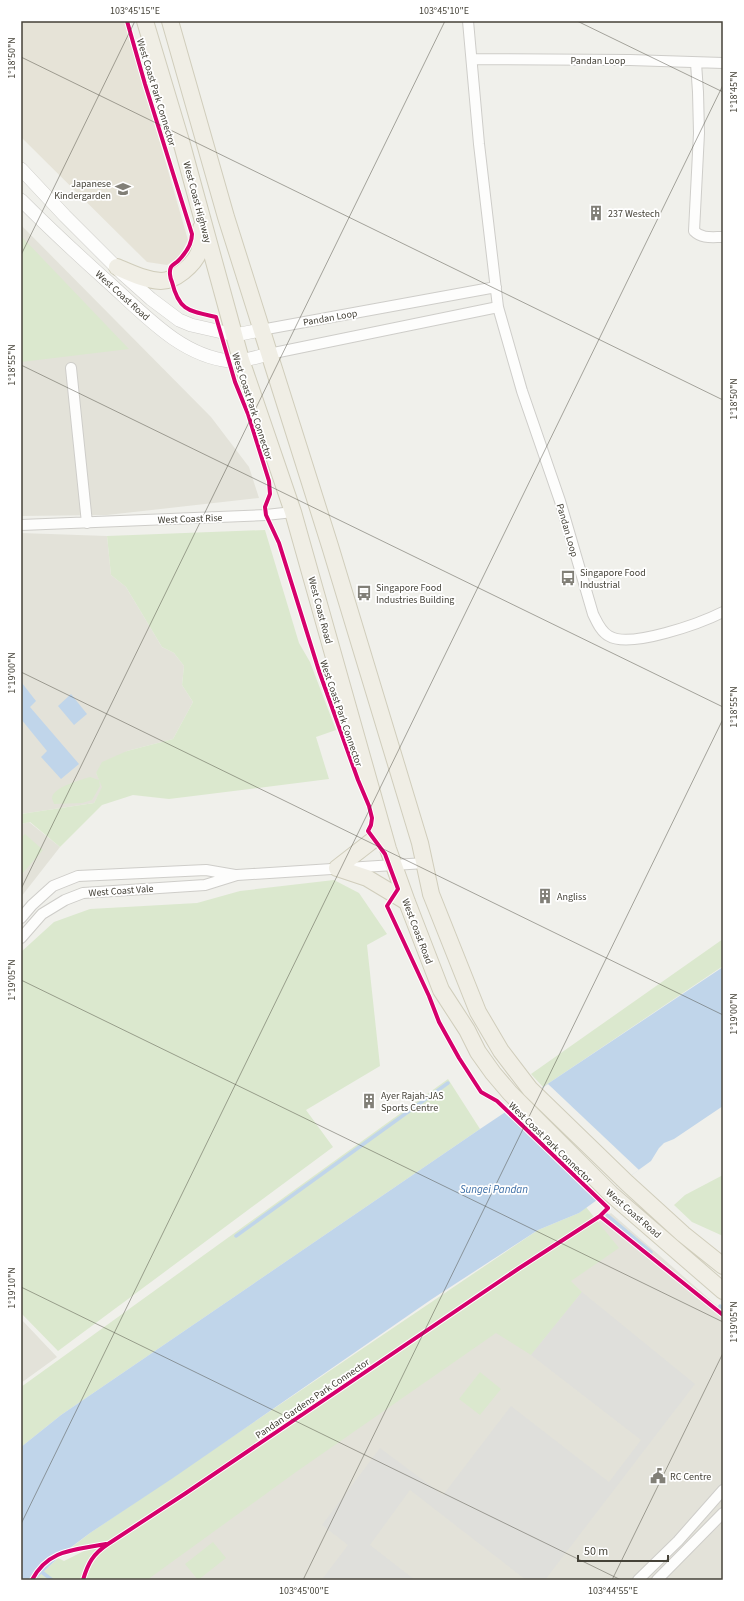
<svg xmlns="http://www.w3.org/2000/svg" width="744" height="1601" font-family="'Source Sans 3',sans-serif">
	<rect width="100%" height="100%" fill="#f0f0eb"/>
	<path fill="#e3e2d9" d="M21 225 211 417 249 467 259 498 107 515 21 516Z
		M21 533 107 536 111 575 126 587 162 647 174 653 184 666 182 685 193 702 173 739 127 751 96 773 103 787 94 803 21 814Z
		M29 822 60 847 21 897V824Z
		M611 1213 723 1311V1580H107L111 1561Z
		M21 1319 57 1357 21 1383Z"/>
	<path fill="#e6e3d7" d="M21 21H125L188 240 180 256 167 265 147 262 21 137Z"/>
	<path fill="#dbe8ce" d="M21 236 129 349 21 362Z
		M265 530 299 643 310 662 336 730 316 737 329 779 169 799 133 795 102 805 60 847 30 822 21 824V814L94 803 102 787 96 773 102 762 127 751 173 739 193 702 182 685 184 666 174 653 162 647 126 587 111 575 107 536Z
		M90 777 99 780 100 786 92 800 82 803 54 804C54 802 52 800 52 798 53 787 81 780 90 777Z
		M25 834 43 850 21 875V838Z
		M334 880 359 893 387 934 367 945 380 1066 306 1110 333 1147 58 1351 21 1313V952L54 922 90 909 197 903 240 891Z
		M723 939V966L543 1087 531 1074Z
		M448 1079 480 1129 61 1415 21 1447V1387Z
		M723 1175V1236L692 1222 674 1205 685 1195Z
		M586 1207 619 1248 571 1281 582 1292 531 1355 496 1333 296 1472 147 1580H35L58 1558 64 1561 92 1547 72 1549V1547L90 1533 538 1230 579 1213Z
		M480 1372 501 1389 480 1415 459 1399Z
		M213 1542 226 1558 198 1580 185 1564Z"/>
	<path fill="#dfdfdb" d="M582 1292 695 1384 545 1580H526L410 1490 370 1545 415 1580H326L323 1578 348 1545 322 1525 380 1448 443 1495 511 1406 609 1482 641 1440 531 1355Z"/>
	<path fill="#c0d5ea" d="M22 683 36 701 30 707 79 764 61 779 41 757 47 751 21 719Z
		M71 694 87 714 74 725 58 706Z
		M723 967V1106L674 1139 664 1143 659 1148 651 1161 579 1213 538 1230 432 1299 173 1478 90 1533 62 1554 35 1580H21V1447L61 1415 480 1129Z"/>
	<path fill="#f0f0eb" d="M548 1084 639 1170 596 1200 505 1113Z"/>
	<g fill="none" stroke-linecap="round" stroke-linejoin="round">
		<path stroke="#c0d5ea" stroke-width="3.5" d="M607 1215 651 1252
			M236 1236 448 1083
			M720 1306 723 1308
			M43 1573 52 1580"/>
		<defs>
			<path id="minor" d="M468 21 479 144 498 307 522 391 560 501 593 614C597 622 601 632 609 636 630 649 701 623 723 612
				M472 59 630 60 723 63
				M696 63 698 92 699 133 694 231C702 239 712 237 723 237
				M261 330 496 287
				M269 354 498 307
				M71 368 87 523
				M21 525 266 515 293 512
				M21 918 32 905 53 886 78 876 206 870 235 875
				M21 938 42 914 65 900 83 893 205 885 237 875 425 863
				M638 1580 678 1541 723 1490
				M657 1580 723 1513"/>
			<path id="tertiary" d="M21 169 65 216 123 274 151 299 179 320 191 325 235 335 261 330
				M21 200C49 228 78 255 107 281 143 313 180 356 230 361 243 362 256 357 269 354"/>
			<path id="primary" d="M145 21 181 141 241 360 293 512 388 849 407 902 441 990 467 1030 478 1052 493 1073 510 1093 611 1194 723 1291
				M170 21 226 217 330 546 420 843 431 894 478 1012 501 1051 530 1089 627 1183 683 1234 723 1266
				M117 267C131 273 145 280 161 281 175 281 194 265 199 252 202 244 202 237 201 228
				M337 868 367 878 407 902
				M337 868 373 840 382 829"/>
		</defs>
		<use href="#minor" stroke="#cecdc9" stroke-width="12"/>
		<use href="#tertiary" stroke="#cecdc9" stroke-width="14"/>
		<use href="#primary" stroke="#d0cdbb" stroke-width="18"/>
		<use href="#minor" stroke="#fdfdfc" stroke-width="10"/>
		<use href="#tertiary" stroke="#fdfdfc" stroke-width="13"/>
		<use href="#primary" stroke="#f0eee5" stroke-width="16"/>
		<defs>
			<path id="cycleway" d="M127 21 145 84 192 234C192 244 185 254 178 261 176 263 172 265 171 267 169 271 170 278 172 282 179 311 189 311 216 317L235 382 248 414 269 481 270 494 265 507 266 515 279 543 319 671 358 780 369 806 372 818 371 825 368 831 385 854 398 889 387 906 429 996 439 1022 459 1058 481 1092 497 1101 608 1208 600 1216 723 1315
				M32 1580C48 1549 75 1550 106 1544
				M83 1580C88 1563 93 1554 108 1544L186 1493 518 1269 600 1216"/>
		</defs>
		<use href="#cycleway" stroke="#fff" stroke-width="6"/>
		<use href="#cycleway" stroke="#d6006c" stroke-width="4"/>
	</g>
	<path fill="none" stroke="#454238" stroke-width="1" stroke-opacity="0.45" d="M577 21 723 92M21 57 723 400M21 255 135 21M21 365 723 707M21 672 723 1015M21 889 445 21M21 980 723 1322M21 1287 621 1580M21 1524 723 85M303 1580 723 719M612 1580 723 1353"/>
	<defs>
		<symbol id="school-bare" viewBox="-9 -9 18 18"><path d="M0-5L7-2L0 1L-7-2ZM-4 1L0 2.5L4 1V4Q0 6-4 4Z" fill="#817f77" stroke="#fff" stroke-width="2.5" paint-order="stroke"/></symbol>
		<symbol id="building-bare" viewBox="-9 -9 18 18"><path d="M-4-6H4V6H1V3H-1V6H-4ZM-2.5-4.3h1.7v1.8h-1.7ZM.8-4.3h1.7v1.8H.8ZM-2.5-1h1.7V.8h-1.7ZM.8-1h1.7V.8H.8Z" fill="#817f77" stroke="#fff" stroke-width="2.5" paint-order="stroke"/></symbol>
		<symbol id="bus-bare" viewBox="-9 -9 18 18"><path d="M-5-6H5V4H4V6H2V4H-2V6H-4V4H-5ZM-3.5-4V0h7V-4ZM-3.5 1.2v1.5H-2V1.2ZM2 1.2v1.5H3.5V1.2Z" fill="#817f77" stroke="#fff" stroke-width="2.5" paint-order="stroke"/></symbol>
		<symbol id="civic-bare" viewBox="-9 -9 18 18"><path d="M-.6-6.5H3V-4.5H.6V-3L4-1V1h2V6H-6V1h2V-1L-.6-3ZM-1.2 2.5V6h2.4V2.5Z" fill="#817f77" stroke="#fff" stroke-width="2.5" paint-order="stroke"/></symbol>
	</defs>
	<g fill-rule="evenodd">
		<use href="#school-bare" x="112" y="178" width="22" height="22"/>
		<use href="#building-bare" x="585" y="202" width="22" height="22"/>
		<use href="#bus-bare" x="557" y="567" width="22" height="22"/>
		<use href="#bus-bare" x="353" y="582" width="22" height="22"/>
		<use href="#building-bare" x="534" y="885" width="22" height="22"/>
		<use href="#building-bare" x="358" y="1090" width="22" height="22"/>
		<use href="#civic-bare" x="647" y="1465" width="22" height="22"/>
	</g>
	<g text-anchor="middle" stroke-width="3.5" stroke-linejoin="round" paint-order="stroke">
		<g font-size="10" fill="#454238" stroke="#fff">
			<text x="598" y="64">Pandan Loop</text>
			<text transform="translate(157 92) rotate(73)" y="4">West Coast Park Connector</text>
			<text transform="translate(198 202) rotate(75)" y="4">West Coast Highway</text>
			<text transform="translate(123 295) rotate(42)" y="4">West Coast Road</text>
			<text transform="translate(330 317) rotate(-10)" y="4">Pandan Loop</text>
			<text transform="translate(253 406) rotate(72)" y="4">West Coast Park Connector</text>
			<text transform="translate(190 518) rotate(-2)" y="4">West Coast Rise</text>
			<text transform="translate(568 530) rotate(74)" y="4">Pandan Loop</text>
			<text transform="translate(321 610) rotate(75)" y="4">West Coast Road</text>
			<text transform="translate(342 713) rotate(71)" y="4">West Coast Park Connector</text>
			<text transform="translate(121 890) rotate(-4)" y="4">West Coast Vale</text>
			<text transform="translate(418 931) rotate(69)" y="4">West Coast Road</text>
			<text transform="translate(551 1142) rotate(44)" y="4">West Coast Park Connector</text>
			<text transform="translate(634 1213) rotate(41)" y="4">West Coast Road</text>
			<text transform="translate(312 1398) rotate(-34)" y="4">Pandan Gardens Park Connector</text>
		</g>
		<g font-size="10" fill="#454238" stroke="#fff" text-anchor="start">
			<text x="111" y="187" text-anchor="end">Japanese<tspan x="111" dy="12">Kindergarden</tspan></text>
			<text x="608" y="217">237 Westech</text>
			<text x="580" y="576">Singapore Food<tspan x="580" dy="12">Industrial</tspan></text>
			<text x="376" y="591">Singapore Food<tspan x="376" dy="12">Industries Building</tspan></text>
			<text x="557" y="900">Angliss</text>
			<text x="381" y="1099">Ayer Rajah-JAS<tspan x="381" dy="12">Sports Centre</tspan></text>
			<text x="670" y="1480">RC Centre</text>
		</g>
		<g font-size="11" font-style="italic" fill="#3c6ea6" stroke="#fff">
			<text x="494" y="1193">Sungei Pandan</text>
		</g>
	</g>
	<rect width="744" height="1601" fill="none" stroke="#ffffff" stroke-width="44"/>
	<path d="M578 1555v6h90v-6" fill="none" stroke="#454238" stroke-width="2"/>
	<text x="584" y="1555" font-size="12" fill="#454238" stroke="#ffffff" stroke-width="3" paint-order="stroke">50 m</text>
	<rect x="22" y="22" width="700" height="1557" fill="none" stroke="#454238" stroke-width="1.5"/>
	<g font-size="10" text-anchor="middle" fill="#454238">
		<text x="135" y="14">103°45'15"E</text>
		<text x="444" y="14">103°45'10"E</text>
		<text transform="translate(11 58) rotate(-90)" y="4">1°18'50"N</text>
		<text transform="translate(733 92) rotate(-90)" y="4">1°18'45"N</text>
		<text transform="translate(11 365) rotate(-90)" y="4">1°18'55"N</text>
		<text transform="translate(733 399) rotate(-90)" y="4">1°18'50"N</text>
		<text transform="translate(11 673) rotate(-90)" y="4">1°19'00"N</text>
		<text transform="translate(733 707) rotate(-90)" y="4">1°18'55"N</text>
		<text transform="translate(11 980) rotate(-90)" y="4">1°19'05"N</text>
		<text transform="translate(733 1014) rotate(-90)" y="4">1°19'00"N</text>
		<text transform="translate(11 1288) rotate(-90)" y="4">1°19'10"N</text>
		<text transform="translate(733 1322) rotate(-90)" y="4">1°19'05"N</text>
		<text x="304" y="1594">103°45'00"E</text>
		<text x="613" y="1594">103°44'55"E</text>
	</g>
</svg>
